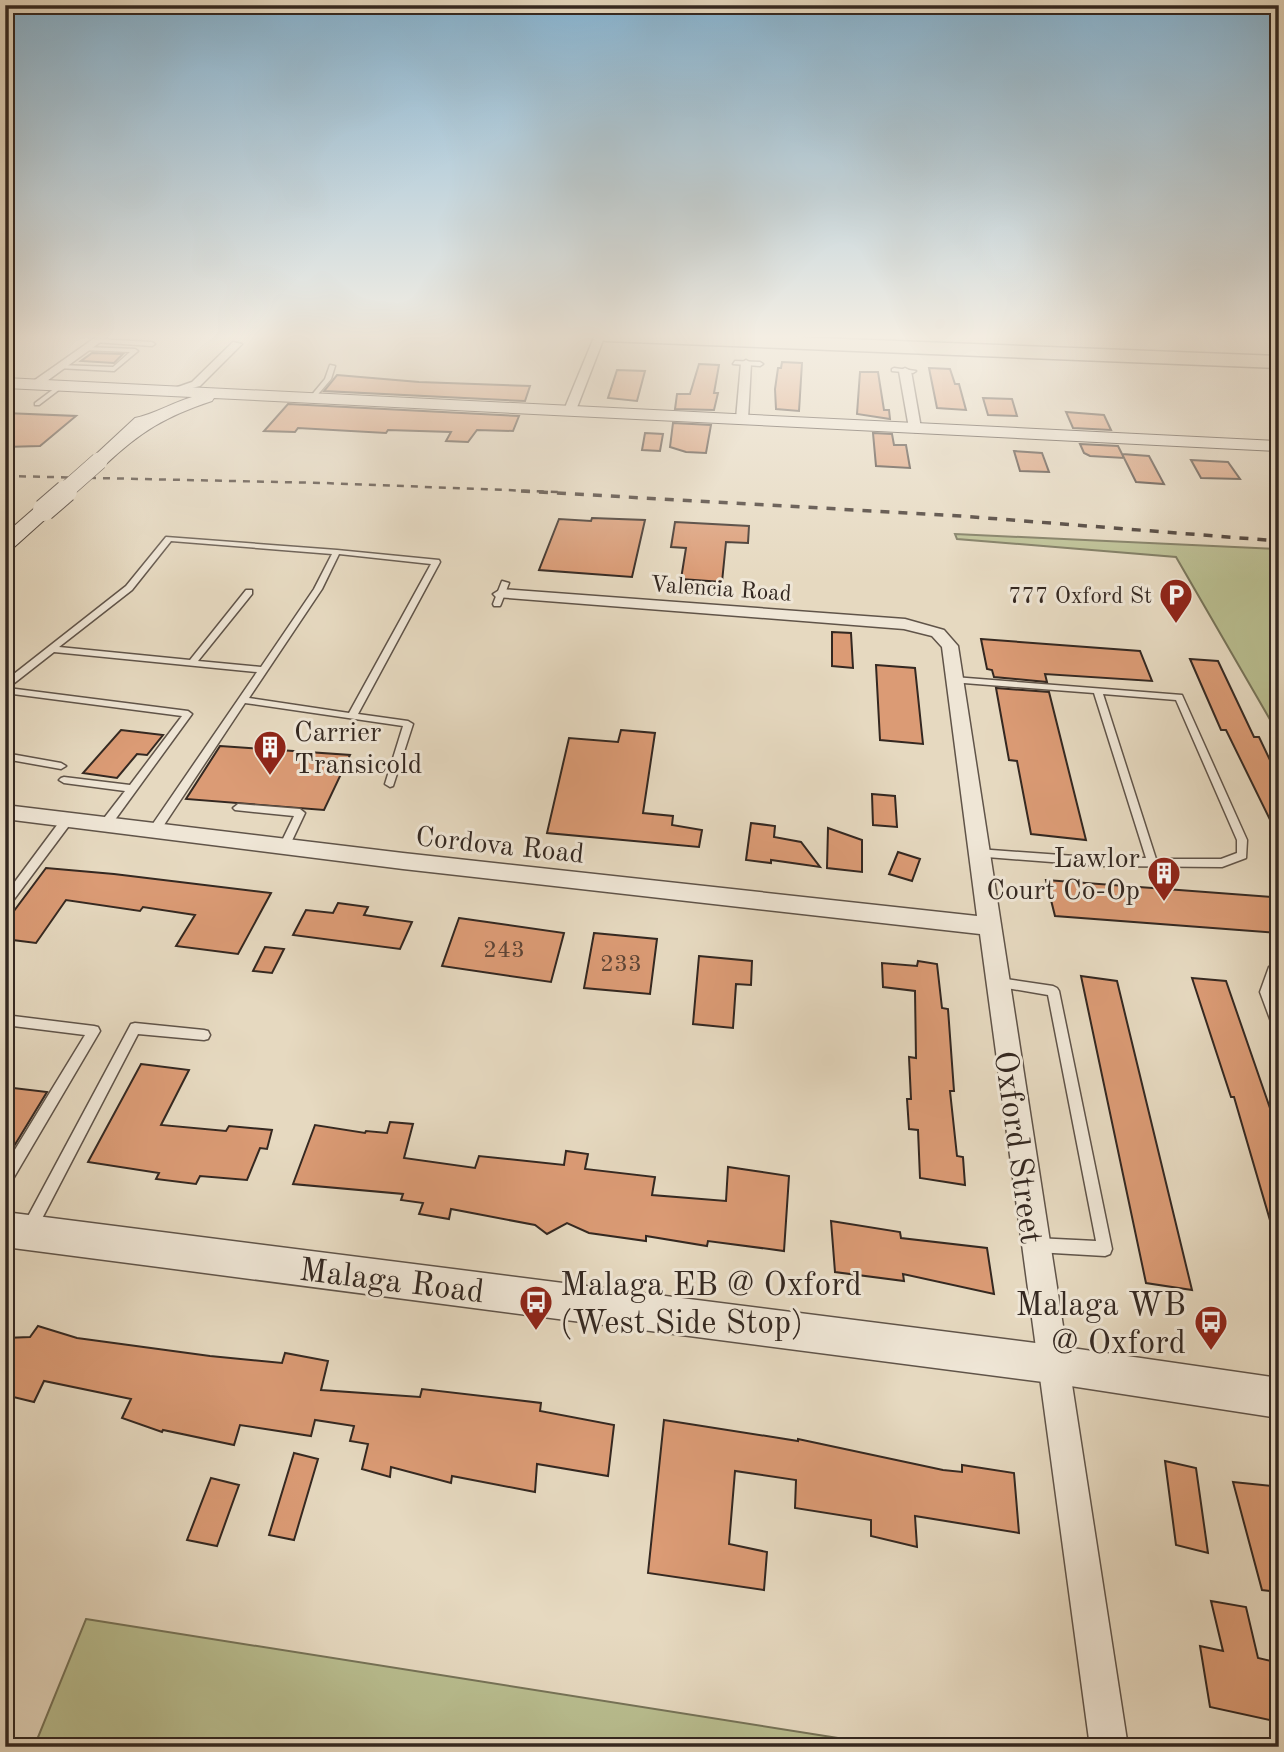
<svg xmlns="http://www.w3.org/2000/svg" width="1284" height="1752" font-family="'Old Standard TT',serif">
	<rect width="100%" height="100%" fill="#e6d9c0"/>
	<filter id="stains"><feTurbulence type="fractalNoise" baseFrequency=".00286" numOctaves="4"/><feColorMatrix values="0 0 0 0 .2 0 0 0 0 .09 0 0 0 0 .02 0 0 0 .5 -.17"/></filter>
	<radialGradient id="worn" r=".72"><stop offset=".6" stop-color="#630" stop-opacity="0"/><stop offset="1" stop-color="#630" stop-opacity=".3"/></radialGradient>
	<path fill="#b9be90" stroke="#767358" stroke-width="2" d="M955 534 1279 549V735L1176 557 957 539Z
		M86 1619 895 1747H34Z"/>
	<path fill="#db9b75" stroke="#342821" stroke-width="2" d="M92 353 123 354 114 363 81 361Z
		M782 362 802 363 799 411 776 409 775 389 778 368H781Z
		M699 364 719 365 714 393H718L714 410 675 409 677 394H690Z
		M929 368 950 369 955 384H959L966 410 937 408Z
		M617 370 645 371 637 401 608 398Z
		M860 372H878L884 410H889L890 419 857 414Z
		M337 375 419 382 530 386 525 401 324 391Z
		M983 398 1012 399 1017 416 988 415Z
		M288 404 519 416 513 431 477 430 468 442 446 441 451 432 388 430 386 433 298 428 295 432 264 431Z
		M1066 412 1104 415 1111 430 1073 428Z
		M5 413 76 416 40 446 5 447Z
		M673 423 711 425 706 453 686 452 670 447Z
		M645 433 663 434 660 451 642 450Z
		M873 433 892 434 894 445H906L910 468 876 466Z
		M1080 444 1118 446 1124 458 1090 456 1084 453Z
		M1014 451 1042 453 1049 472 1020 471Z
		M1122 454 1149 456 1164 484 1136 482Z
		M1191 460 1228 462 1240 479 1201 478Z
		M592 518 645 520 632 577 539 570 559 519 591 521Z
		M675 522 749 526 748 543 726 542 722 582 681 579 686 548 671 547Z
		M832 632 851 633 853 668 832 666Z
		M981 639 1140 651 1152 681 1045 674 1047 682 994 677 992 670 987 669Z
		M1190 659 1218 661 1254 737H1259L1279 779V838L1226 730H1221Z
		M876 665 915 668 923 744 880 740Z
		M996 688 1049 692 1086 840 1031 834 1017 761 1009 760Z
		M121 730 163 735 147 755 137 754 117 778 83 773Z
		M621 730 655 733 643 813 673 816 672 825 702 830 699 847 547 833 569 738 618 742Z
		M220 746 350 755 324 810 186 799Z
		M872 794 895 796 897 827 873 825Z
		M751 823 775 826 774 837 801 842 820 867 771 860V863L746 860Z
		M828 828 862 840V872L827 868Z
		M898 852 920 859 912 881 889 874Z
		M46 868 114 874 271 893 238 954 176 946 195 915 143 907 140 911 66 900 36 943 5 939V923Z
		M1046 880 1273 897 1279 909V933L1055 916Z
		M338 903 368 907 364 915 412 922 400 949 293 935 306 910 333 913Z
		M459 918 564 933 551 982 442 966Z
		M594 933 657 939 650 994 584 988Z
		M265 947 284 949 272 973 253 971Z
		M699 956 752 961 751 985 736 984 733 1028 693 1024Z
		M918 961 937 964 942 1008 948 1009 954 1091H950L957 1156 963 1157 965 1185 920 1178 918 1130 909 1129 907 1099H911L909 1057 916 1058 915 991 883 987 882 963 917 966Z
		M1081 976 1117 981 1192 1290 1146 1283Z
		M1192 978 1226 981 1271 1111H1275L1279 1123V1233L1274 1234 1234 1097H1231Z
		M141 1064 189 1070 161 1125 226 1131 229 1126 272 1130 267 1149 260 1148 247 1180 200 1176 196 1184 156 1179 159 1173 88 1162Z
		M5 1087 47 1092 5 1161Z
		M390 1122 413 1124 404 1158 475 1168 479 1156 564 1165 566 1151 588 1154 585 1169 655 1177 652 1195 726 1201 728 1167 789 1176 784 1251 708 1241 707 1246 646 1236V1241L589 1233 567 1223 547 1234 535 1225 451 1209 449 1219 419 1214 423 1203 401 1200 403 1194 293 1184 315 1125 365 1133 366 1131 387 1133Z
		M831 1221 900 1232 901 1238 987 1248 994 1294 903 1274 904 1281 835 1272Z
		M38 1326 77 1338 210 1356 282 1363 285 1353 328 1361 321 1390 420 1397 422 1389 541 1403 540 1411 614 1425 608 1476 537 1464 535 1492 452 1476 451 1483 391 1467 390 1477 362 1469 368 1444 350 1441 354 1426 315 1420 311 1436 240 1425 234 1445 163 1430 162 1432 122 1418 131 1399 44 1381 34 1402 5 1395V1338L30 1337Z
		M664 1420 798 1441V1439L943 1470 962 1472V1465L1014 1473 1019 1533 915 1516 917 1547 871 1536V1520L795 1508 796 1480 735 1471 729 1544 767 1552 764 1590 648 1573Z
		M294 1453 318 1459 294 1540 269 1535Z
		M1165 1461 1196 1468 1208 1553 1176 1545Z
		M211 1478 239 1485 217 1546 187 1540Z
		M1233 1482 1273 1486 1279 1506V1592L1262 1590Z
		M1211 1601 1246 1607 1258 1658 1279 1663V1722L1210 1707 1200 1646 1223 1651Z"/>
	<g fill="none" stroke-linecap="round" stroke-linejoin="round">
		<defs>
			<path id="service" d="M96 339 152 342 155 344 152 346 94 342Z
				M85 347 135 349 138 351 114 371 58 368V366L60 365 113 367 130 352 83 350Z
				M735 361 760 362 763 364 760 366 733 364Z
				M330 365 335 366 331 379 314 399H310V397L325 379Z
				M894 368 916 371 913 373 892 371V369Z
				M59 385 64 386 39 405H35V403Z
				M166 537 337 550 439 560 440 562 358 714 408 721 413 724 393 786 390 787 385 784 403 726 245 703 158 834H150L149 831 150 828 257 672 54 652 8 688 188 711 192 714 109 828H101L100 825 101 822 125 791 64 783 59 780 61 778 64 777 130 785 182 716 5 693V681L126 586ZM171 541 332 554 314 589 261 667 198 661 252 594V590H246L190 660 59 647 132 590ZM339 554 431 564 349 713 249 698 322 589Z
				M502 581 509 583 501 604 500 606H494L493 604Z
				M954 677 1182 695 1247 840 1246 858 1222 867 1103 866 974 856 973 853 978 849 1103 858H1146L1094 693 951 682V678ZM1103 694 1176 700 1237 840V853L1221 859H1156Z
				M5 753 61 763 66 766 61 769 5 759Z
				M238 804 300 809 305 813 289 847 284 851 279 847 294 816 235 810 233 808Z
				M67 816 72 820 71 823 9 906 5 907V895L63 817Z
				M1279 964V974L1272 992 1279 1010V1032L1275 1031 1273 1027 1260 992 1269 967Z
				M999 978 1053 986 1057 988 1059 991 1112 1249 1110 1254 1105 1256 1036 1252 1031 1250 1029 1245 1031 1240 1036 1238 1096 1241 1048 995 995 986 993 983 995 980Z
				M5 1015 94 1026 98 1027 100 1031 10 1184 5 1186V1166L85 1035 5 1025Z
				M135 1023 204 1030 208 1031 210 1035 208 1039 204 1040 138 1034 35 1232 30 1234 25 1232 23 1227 25 1222 131 1024Z"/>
			<path id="minor" d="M99 335H110L40 386H32V382Z
				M595 335H605L576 410 566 413 564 410Z
				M233 342 242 344 200 386 172 393V389L192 382Z
				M746 360 751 363 748 419 742 423 736 419 741 363Z
				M905 368 911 371 921 428 915 432 909 428 899 371Z
				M501 589 905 619 944 630 958 646 1128 1747H1090L980 934 403 869 5 819V805L403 853 977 916 942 647 932 636 904 629 496 597 493 594Z"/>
			<path id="tertiary" d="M5 1212 1051 1345 1279 1378V1418L1051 1383 5 1247Z"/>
			<path id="secondary" d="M5 378 1279 441V451L214 398 212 401C166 416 140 432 105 465H93L90 461 93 457 135 418C154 414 172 403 192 397L5 388Z
				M44 504 51 506 54 510 51 514 12 549 5 551V534L37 506Z"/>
			<path id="motorway" d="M597 335H740L1279 356V368L606 341 599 339Z"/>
		</defs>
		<use href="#service" stroke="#605449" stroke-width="3"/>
		<use href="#minor" stroke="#605449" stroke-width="3"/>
		<use href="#tertiary" stroke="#605449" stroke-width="3"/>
		<use href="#secondary" stroke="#342821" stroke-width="2"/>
		<use href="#motorway" stroke="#342821" stroke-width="3"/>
		<use href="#service" fill="#efe6d6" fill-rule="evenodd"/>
		<use href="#minor" fill="#efe6d6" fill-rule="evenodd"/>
		<use href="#tertiary" fill="#efe6d6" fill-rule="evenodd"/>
		<use href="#secondary" fill="#efe6d6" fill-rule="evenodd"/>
		<use href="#motorway" fill="#e6d9c0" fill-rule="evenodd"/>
		<path stroke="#342821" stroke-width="2.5" stroke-dasharray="7 7" stroke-linecap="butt" d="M5 476 324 483 558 492"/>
		<path stroke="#342821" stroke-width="3.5" stroke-dasharray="9 9" stroke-linecap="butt" d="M521 491 961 516 1279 541"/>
		<defs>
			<path id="secondary-bridge-far1" d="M64 492 99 461"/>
			<path id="secondary-bridge" d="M44 510 66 491"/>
		</defs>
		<use href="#secondary-bridge-far1" stroke="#342821" stroke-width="18" stroke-linecap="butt"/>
		<use href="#secondary-bridge" stroke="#342821" stroke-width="24" stroke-linecap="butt"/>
		<use href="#secondary-bridge-far1" stroke="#efe6d6" stroke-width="17"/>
		<use href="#secondary-bridge" stroke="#efe6d6" stroke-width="22"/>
	</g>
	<linearGradient id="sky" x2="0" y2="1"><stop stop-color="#87b6d5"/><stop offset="0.58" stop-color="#f4eee3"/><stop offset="1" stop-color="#f4eee3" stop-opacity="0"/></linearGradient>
	<rect width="1284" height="580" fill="url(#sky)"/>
	<defs>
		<symbol id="parking-pin" viewBox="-11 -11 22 30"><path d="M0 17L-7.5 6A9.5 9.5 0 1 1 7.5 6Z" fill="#8f2418" stroke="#efe6d6"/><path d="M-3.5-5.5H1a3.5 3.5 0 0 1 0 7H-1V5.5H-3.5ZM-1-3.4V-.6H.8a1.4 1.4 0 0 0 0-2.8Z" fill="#fff"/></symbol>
		<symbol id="building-pin" viewBox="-11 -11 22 30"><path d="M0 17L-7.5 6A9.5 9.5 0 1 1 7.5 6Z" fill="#8f2418" stroke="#efe6d6"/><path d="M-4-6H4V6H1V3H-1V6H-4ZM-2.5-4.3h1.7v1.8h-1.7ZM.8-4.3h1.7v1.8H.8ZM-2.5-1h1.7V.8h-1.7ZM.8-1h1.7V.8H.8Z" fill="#fff"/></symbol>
		<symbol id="bus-pin" viewBox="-11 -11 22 30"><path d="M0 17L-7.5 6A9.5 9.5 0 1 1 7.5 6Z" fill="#8f2418" stroke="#efe6d6"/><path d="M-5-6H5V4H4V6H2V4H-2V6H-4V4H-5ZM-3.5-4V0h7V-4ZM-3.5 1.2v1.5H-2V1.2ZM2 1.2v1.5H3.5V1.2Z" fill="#fff"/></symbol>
	</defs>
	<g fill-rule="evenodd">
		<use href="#parking-pin" x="1157" y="576" width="38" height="52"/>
		<use href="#building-pin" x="251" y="728" width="38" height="52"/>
		<use href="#building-pin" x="1145" y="854" width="38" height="52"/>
		<use href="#bus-pin" x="517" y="1283" width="38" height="52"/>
		<use href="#bus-pin" x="1192" y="1303" width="38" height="52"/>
	</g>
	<g text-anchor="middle" stroke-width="6" stroke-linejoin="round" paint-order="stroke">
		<g font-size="23" fill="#342821" stroke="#efe6d6">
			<text transform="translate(721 588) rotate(4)" y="8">Valencia Road</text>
		</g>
		<g font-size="23" fill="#342821" stroke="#efe6d6" text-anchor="end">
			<text x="1152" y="603">777 Oxford St</text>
		</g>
		<g font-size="24" fill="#5e4536">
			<text x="504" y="957">243</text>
			<text x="621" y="971">233</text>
		</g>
		<g font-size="28" fill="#342821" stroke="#efe6d6" text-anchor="start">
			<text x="294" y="741">Carrier<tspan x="294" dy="32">Transicold</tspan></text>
			<text x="1140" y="867" text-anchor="end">Lawlor<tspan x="1140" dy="32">Court Co-Op</tspan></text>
		</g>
		<g font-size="28" fill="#342821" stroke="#efe6d6">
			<text transform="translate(500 844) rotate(6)" y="10">Cordova Road</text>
		</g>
		<g font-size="33" fill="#342821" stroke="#efe6d6">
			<text transform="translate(1020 1147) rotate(82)" y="12">Oxford Street</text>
			<text transform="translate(392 1279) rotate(7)" y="12">Malaga Road</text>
		</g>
		<g font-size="33" fill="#342821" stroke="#efe6d6" text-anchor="start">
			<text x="560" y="1295">Malaga EB @ Oxford<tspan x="560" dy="38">(West Side Stop)</tspan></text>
			<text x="1186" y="1315" text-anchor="end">Malaga WB<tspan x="1186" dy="38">@ Oxford</tspan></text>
		</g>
	</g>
	<rect width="1284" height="1752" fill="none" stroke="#e6d9c0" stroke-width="28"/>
	<rect x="7" y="7" width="1270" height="1738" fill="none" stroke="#342821" stroke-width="3.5"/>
	<rect x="14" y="14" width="1256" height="1724" fill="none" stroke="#342821" stroke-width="2"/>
	<rect width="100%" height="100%" filter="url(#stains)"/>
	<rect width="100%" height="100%" fill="url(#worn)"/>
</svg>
